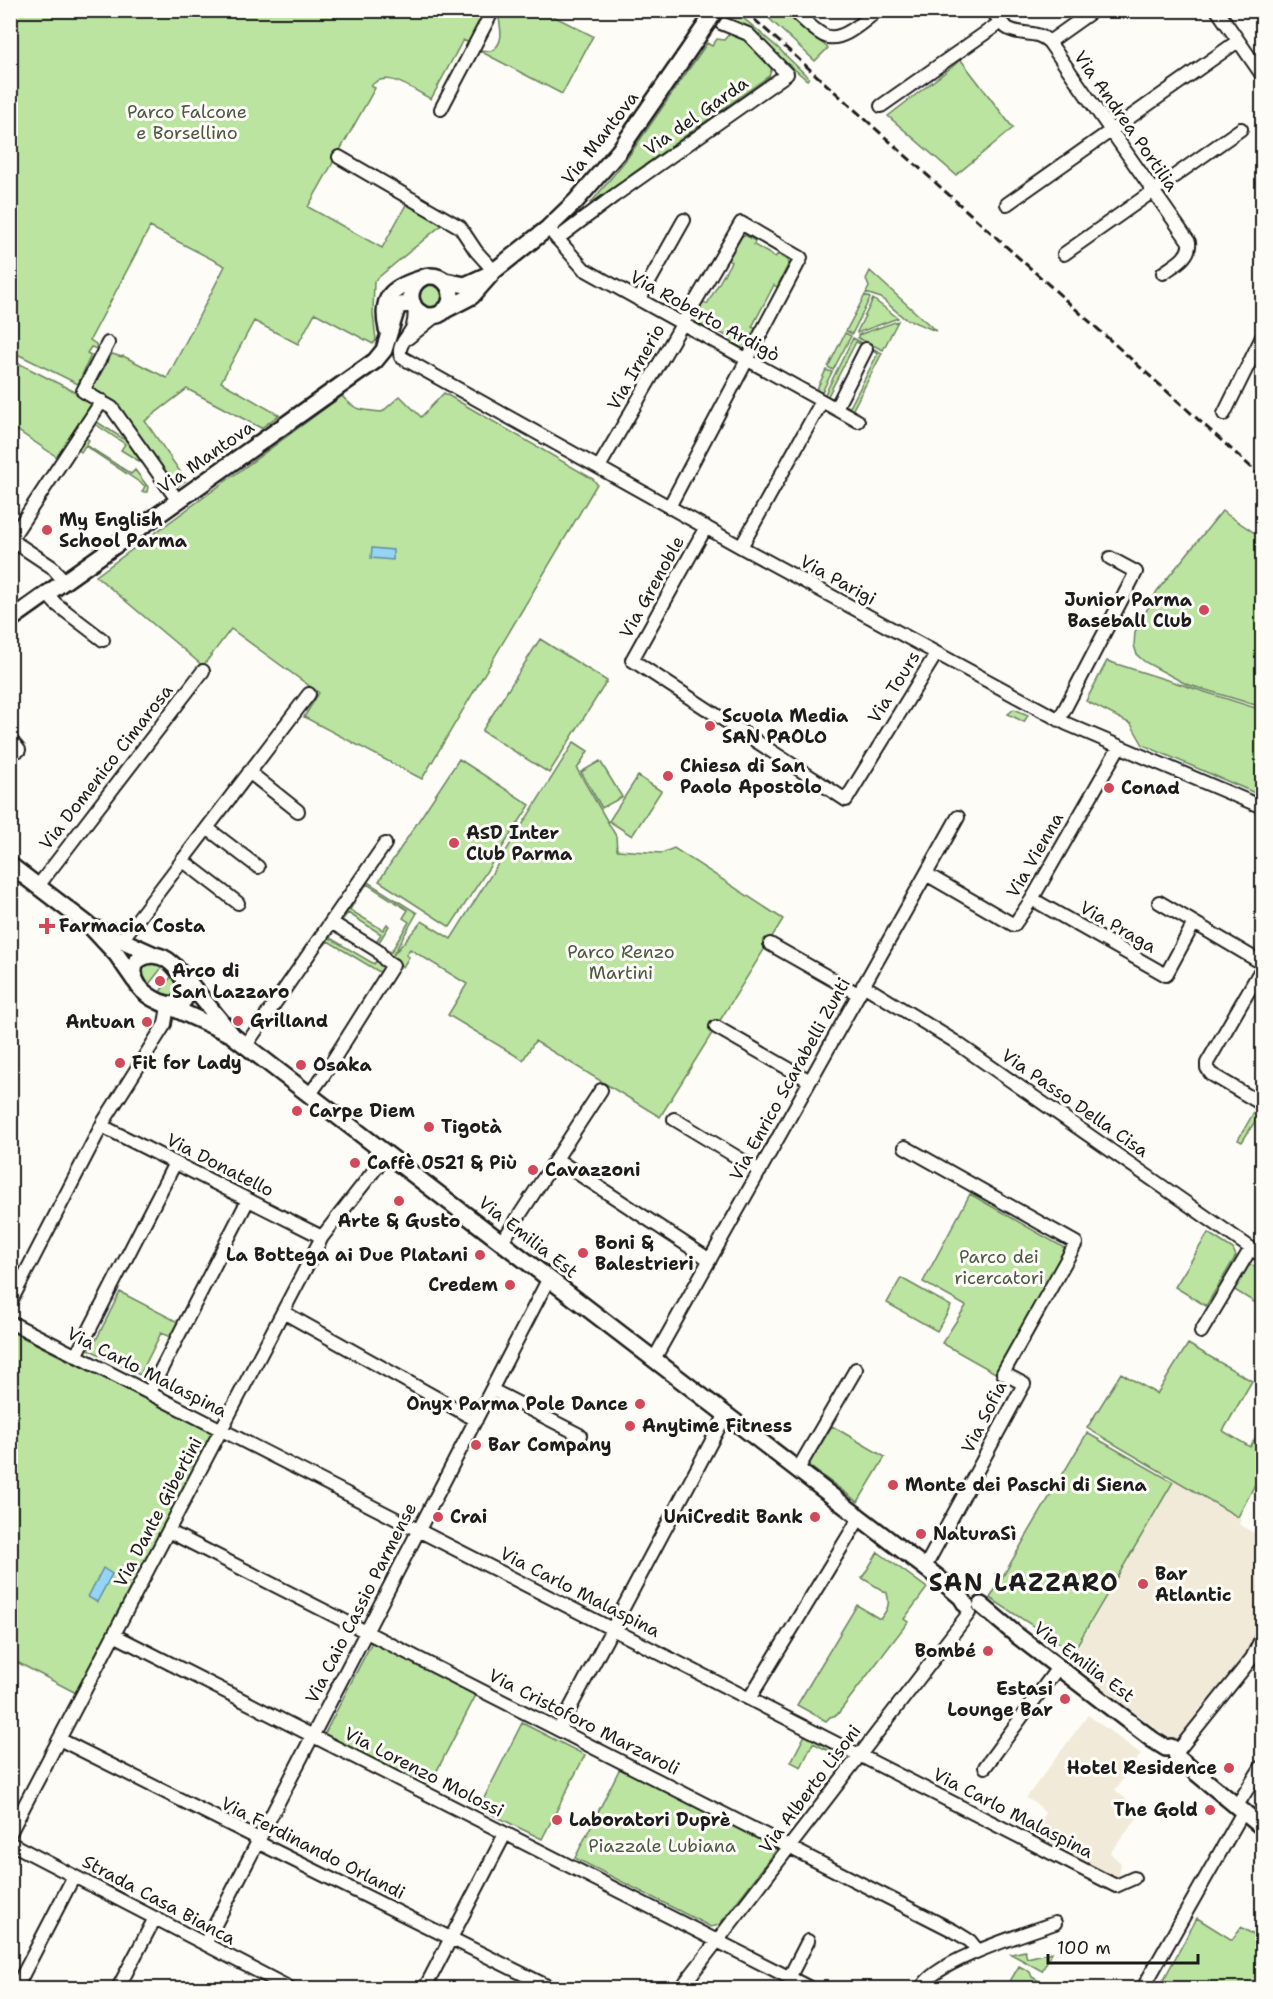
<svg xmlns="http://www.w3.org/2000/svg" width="1273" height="1999" font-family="'Shantell Sans',sans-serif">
	<rect width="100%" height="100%" fill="#fdfcf7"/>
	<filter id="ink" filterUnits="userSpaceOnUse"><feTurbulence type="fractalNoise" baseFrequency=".0167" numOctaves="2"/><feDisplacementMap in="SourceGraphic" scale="12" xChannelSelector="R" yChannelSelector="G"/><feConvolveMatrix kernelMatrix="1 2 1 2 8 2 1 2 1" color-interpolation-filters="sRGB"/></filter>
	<g filter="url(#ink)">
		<path fill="#f2ead8" d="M1174 1480 1241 1519 1239 1524 1262 1538V1631L1250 1657 1207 1711 1199 1708 1192 1728 1181 1741 1166 1736 1069 1662Z
			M1088 1715 1141 1754 1115 1790 1142 1812 1110 1853 1121 1863 1118 1883 1037 1841 1041 1833 1036 1830 1045 1813 1037 1804 1026 1798Z"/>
		<path fill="#bae4a0" stroke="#6b805e" stroke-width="1.5" d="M483 10 485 11 469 43 463 40 431 99C415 91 386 68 371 86L375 88 308 207 382 248 408 201 444 223 374 281 373 314 376 340 373 344 315 313 298 344 254 321 221 382 279 415 261 428 187 389 145 421 186 480 175 488 116 405 109 399 92 389 112 354 122 357 123 356 167 378 225 266 150 227 90 340 96 344 97 349 91 347 87 353 91 355 78 384 11 351 10 11Z
			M498 11H551L549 14 593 36 562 94 478 50 491 51C507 43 499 24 498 11Z
			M730 11H735L777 47 809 78 807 80 789 65 782 62 724 18Z
			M761 11H783L828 48 815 61Z
			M731 32H737L771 63 772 68 769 76 590 204 628 157 707 43 712 46 717 39 724 40Z
			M961 60 1013 128 956 175 888 116Z
			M745 235 755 241 754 245 775 257 778 254 788 260 789 263 777 287 774 285 752 327 756 329 746 348 743 349 729 341 730 338 709 326 707 329 694 322V319L704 302 707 304 731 262 728 260 742 236Z
			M870 271 936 331 904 318 881 298 866 293 869 287 866 279Z
			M420 296a11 11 0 1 1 22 0a11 11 0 1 1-22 0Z
			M865 295 870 298 852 334 846 331Z
			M873 299 898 318 857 333V332Z
			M898 321 883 350 858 338V335Z
			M845 333 851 336 833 370 828 367Z
			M853 338 864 344 863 345 856 342 828 396 835 400 834 401 824 396Z
			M872 348 882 353 852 411 842 406 843 404 850 407 878 353 871 349Z
			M10 359 91 400V406L57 457 11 426Z
			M826 370 832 372 821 394 816 391Z
			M444 393 593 479 597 484 422 779 304 717 319 693 231 629 203 666 96 576 342 396C355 411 363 410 382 412L400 396 421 417Z
			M97 422 127 441 142 463 121 450 125 444 95 424Z
			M86 438 89 440 86 445 131 474 135 470 148 487 147 492H142L145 486 85 446 81 452 78 450Z
			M1222 511 1262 538V707L1186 684 1145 662 1137 655 1134 645 1135 632 1157 591Z
			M540 639 607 681 549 773 482 731Z
			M1107 661 1262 710V796L1143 745 1131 724 1086 701Z
			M1014 709 1028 715 1024 722 1008 714Z
			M574 742 588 751 577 769 616 836 617 850 662 853 674 848 783 919 660 1117 535 1041 523 1060 448 1015 467 984 410 949 406 955 409 957 403 967 388 957 383 950 384 949 391 952 409 922 403 918 408 910 367 884 361 892 359 891 366 881 417 913 393 955 422 921 451 939Z
			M459 759 530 805 450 927 379 881Z
			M600 761 622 797 602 808 581 772Z
			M638 776 661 791 632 836 609 821Z
			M352 902 354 903 350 910 383 930 387 924 389 926 379 942 377 940 381 934 348 913 343 919 341 918Z
			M332 930 334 931 330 938 374 964 378 958 385 966 381 973 328 941 323 947 322 946Z
			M147 961 164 965 146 988 137 972Z
			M174 973 181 997H156Z
			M1254 1112 1262 1117V1121L1257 1118 1242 1142 1238 1140Z
			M970 1194 1068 1250 997 1374 942 1343 966 1306 923 1282Z
			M1208 1233 1233 1249 1236 1256 1206 1306 1175 1287Z
			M1252 1265 1262 1272V1307L1233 1289 1245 1267Z
			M901 1278 951 1306 937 1331 887 1303Z
			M120 1292 178 1322 170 1337 161 1333 140 1375 88 1349 89 1347 92 1348Z
			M10 1331 213 1433 76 1693 11 1659Z
			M1188 1344 1252 1381 1223 1431 1250 1447 1259 1432 1262 1433V1473H1261L1238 1517 1087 1428 1121 1373 1157 1394Z
			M832 1426 885 1457 858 1502 808 1465Z
			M1087 1433 1173 1482 1073 1652 990 1598Z
			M878 1552 927 1588 904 1619 908 1622 837 1715 830 1717 826 1721 797 1705 857 1605 878 1618H881C888 1609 890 1604 887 1593L862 1578Z
			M372 1642 476 1695 428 1788 324 1735Z
			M522 1723 585 1755 542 1839 479 1808Z
			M805 1735 839 1753 837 1755 813 1743 801 1767 791 1762Z
			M620 1768 778 1848 719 1925 711 1927 575 1858Z
			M1197 1918 1232 1940 1241 1927 1262 1940V1988H1159Z
			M1025 1951 1027 1958 1052 1952 1042 1971 1011 1954Z
			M1019 1966 1030 1972 1032 1977 1052 1988H1006Z"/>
		<path fill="#94d5f6" stroke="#648b9f" stroke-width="1.5" d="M372 548 393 550V560L371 558Z
			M103 1568 112 1574 97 1602 88 1597Z"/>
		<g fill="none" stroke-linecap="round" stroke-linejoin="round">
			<defs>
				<path id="minor" d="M793 10C802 18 812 29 823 35 840 45 865 20 878 10
					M992 10C997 17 1001 25 1009 29 1023 36 1037 30 1049 42L1189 242C1191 257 1174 265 1163 273
					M1217 10 1262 75
					M1049 42 1094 10
					M881 106 1001 22
					M441 109 493 10
					M339 157 460 227 476 251 494 271
					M1007 204 1238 41
					M554 235 584 269 858 421
					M557 239 614 196 787 74 748 34 721 23
					M1064 254 1241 129
					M639 300 684 220
					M414 306C415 313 415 319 413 326 409 337 396 345 401 357L741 547 1067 724 1262 807
					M408 338 438 314
					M108 343 83 391 112 408 178 501
					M836 408 866 349
					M1224 414 1262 337
					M599 467 741 223 801 258 669 507
					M706 527 632 660 846 800 936 654
					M10 539 52 567 65 582
					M11 539 102 401
					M741 547 822 401
					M47 594 56 604 103 640
					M1059 720 1136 572 1110 558
					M10 739 19 750
					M249 772 298 811
					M207 828 258 867
					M182 860 238 903
					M926 874 1014 925 1032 899 1119 747
					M38 886 203 671
					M1032 899 1166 975 1194 923
					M1159 902 1262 963
					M121 941 309 694
					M770 944 858 994
					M1262 968 1207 1063V1068L1211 1074 1262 1104
					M863 985 954 1041 1262 1256
					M716 1027 810 1081
					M246 1045 385 844
					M310 1094 323 1076 393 965 385 960 378 951 331 922
					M674 1119 760 1171
					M102 1126 322 1237
					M905 1147 1076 1243 1003 1373 1024 1384 925 1567
					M556 1159 710 1260
					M502 1242 601 1090
					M10 1303 104 1121 165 1024 168 1006
					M283 1312 476 1420
					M10 1322 1116 1886 1134 1878
					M1201 1332 1251 1248
					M76 1356 175 1163
					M654 1359 958 817
					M492 1390 580 1435
					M149 1393 248 1200
					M798 1469 856 1369
					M168 1531 954 1931 970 1941 978 1951
					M114 1635 810 1988
					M749 1699 860 1517
					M559 1729 726 1414
					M59 1739 253 1836 259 1843 551 1988
					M1177 1752 1252 1658 1262 1637
					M985 1767 1054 1673
					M1236 1807 1262 1766
					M10 1833 322 1237 387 1154
					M10 1843 290 1988
					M205 1944 549 1278
					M789 1978 808 1941
					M16 1988 74 1876
					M118 1988 155 1918
					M425 1988 505 1834
					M681 1988 969 1613
					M922 1988C932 1962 1027 1933 1055 1923
					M1143 1988 1243 1812"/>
				<path id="major" d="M411 296a20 20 0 1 1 40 0a20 20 0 1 1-40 0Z
					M445 281 465 285 487 275
					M443 311 472 296 494 271 548 228 576 201 619 151 684 57
					M387 329C380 297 391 288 420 279
					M10 620 375 361 384 350 397 308 400 305 413 304
					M10 865 91 927 117 955 135 981
					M97 929 157 956
					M182 974 233 1036 936 1576 961 1597 966 1605
					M160 1002C215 1021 172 930 136 962 128 981 144 995 160 1002L228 1033
					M981 1605 1019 1637 1153 1740 1166 1748 1171 1747 1175 1750 1177 1757 1262 1827"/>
			</defs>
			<use href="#minor" stroke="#1c1c1c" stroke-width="16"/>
			<use href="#major" stroke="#1c1c1c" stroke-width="20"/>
			<use href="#minor" stroke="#fdfcf7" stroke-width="12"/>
			<use href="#major" stroke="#fdfcf7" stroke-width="15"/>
			<path stroke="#1c1c1c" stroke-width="3" stroke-dasharray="9 4.5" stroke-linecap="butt" d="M744 10 1262 477"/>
			<defs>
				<path id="major-bridge" d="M684 57 716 10"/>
			</defs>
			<use href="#major-bridge" stroke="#1c1c1c" stroke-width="20" stroke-linecap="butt"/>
			<use href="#major-bridge" stroke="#fdfcf7" stroke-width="15"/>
		</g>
	</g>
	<g fill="#d1495b" stroke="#fdfcf7" stroke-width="2">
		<circle cx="47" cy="530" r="6"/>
		<circle cx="1204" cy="610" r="6"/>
		<circle cx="710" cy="726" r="6"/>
		<circle cx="668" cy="776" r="6"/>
		<circle cx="1109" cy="788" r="6"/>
		<circle cx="454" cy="843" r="6"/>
		<path d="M44 917h6v6h6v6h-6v6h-6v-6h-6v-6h6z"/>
		<circle cx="160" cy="981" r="6"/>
		<circle cx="238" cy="1021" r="6"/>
		<circle cx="147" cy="1022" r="6"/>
		<circle cx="120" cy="1063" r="6"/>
		<circle cx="301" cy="1065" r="6"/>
		<circle cx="297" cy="1111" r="6"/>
		<circle cx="429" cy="1127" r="6"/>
		<circle cx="355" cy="1163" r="6"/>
		<circle cx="533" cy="1170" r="6"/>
		<circle cx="399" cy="1201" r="6"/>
		<circle cx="583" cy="1253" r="6"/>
		<circle cx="480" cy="1255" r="6"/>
		<circle cx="510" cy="1285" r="6"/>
		<circle cx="640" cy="1404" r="6"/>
		<circle cx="630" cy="1426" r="6"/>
		<circle cx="476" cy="1445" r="6"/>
		<circle cx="893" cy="1485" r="6"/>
		<circle cx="438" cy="1517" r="6"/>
		<circle cx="815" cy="1517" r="6"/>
		<circle cx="921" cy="1534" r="6"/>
		<circle cx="1143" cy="1584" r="6"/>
		<circle cx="988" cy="1651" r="6"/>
		<circle cx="1065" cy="1699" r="6"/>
		<circle cx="1229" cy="1768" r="6"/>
		<circle cx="1210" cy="1810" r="6"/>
		<circle cx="557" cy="1820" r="6"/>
	</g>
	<g text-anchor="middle" stroke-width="6" stroke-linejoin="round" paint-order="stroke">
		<g font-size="18" fill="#4b5844" stroke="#fdfcf7">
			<text x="187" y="118">Parco Falcone<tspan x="187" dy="21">e Borsellino</tspan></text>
			<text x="621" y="958">Parco Renzo<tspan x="621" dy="21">Martini</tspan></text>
			<text x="999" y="1263">Parco dei<tspan x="999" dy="21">ricercatori</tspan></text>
			<text x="662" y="1852">Piazzale Lubiana</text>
		</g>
		<g font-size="18" fill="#1c1c1c" stroke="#fdfcf7">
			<text transform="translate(696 116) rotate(-35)" y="6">Via del Garda</text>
			<text transform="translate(1126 121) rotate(55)" y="6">Via Andrea Portilia</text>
			<text transform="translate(600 138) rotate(-52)" y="6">Via Mantova</text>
			<text transform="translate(705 316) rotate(29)" y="6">Via Roberto Ardigò</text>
			<text transform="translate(636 367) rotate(-60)" y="6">Via Irnerio</text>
			<text transform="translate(206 457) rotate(-35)" y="6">Via Mantova</text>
			<text transform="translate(838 580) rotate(29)" y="6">Via Parigi</text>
			<text transform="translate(652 587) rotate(-61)" y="6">Via Grenoble</text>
			<text transform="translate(894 687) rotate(-58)" y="6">Via Tours</text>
			<text transform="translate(106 767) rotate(-52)" y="6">Via Domenico Cimarosa</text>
			<text transform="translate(1035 855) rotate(-60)" y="6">Via Vienna</text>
			<text transform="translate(1118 927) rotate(30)" y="6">Via Praga</text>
			<text transform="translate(790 1079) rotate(-61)" y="6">Via Enrico Scarabelli Zunti</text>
			<text transform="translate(1075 1103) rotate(35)" y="6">Via Passo Della Cisa</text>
			<text transform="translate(220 1165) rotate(27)" y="6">Via Donatello</text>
			<text transform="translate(528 1237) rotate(38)" y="6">Via Emilia Est</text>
			<text transform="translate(147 1372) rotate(27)" y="6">Via Carlo Malaspina</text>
			<text transform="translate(984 1417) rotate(-63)" y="6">Via Sofia</text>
			<text transform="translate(158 1512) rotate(-62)" y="6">Via Dante Gibertini</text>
			<text transform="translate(580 1592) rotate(27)" y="6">Via Carlo Malaspina</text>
			<text transform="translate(361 1603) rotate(-63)" y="6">Via Caio Cassio Parmense</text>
			<text transform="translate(1084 1662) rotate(37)" y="6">Via Emilia Est</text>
			<text transform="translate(584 1722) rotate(27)" y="6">Via Cristoforo Marzaroli</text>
			<text transform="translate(424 1772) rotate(27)" y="6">Via Lorenzo Molossi</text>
			<text transform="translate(810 1789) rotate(-53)" y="6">Via Alberto Lisoni</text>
			<text transform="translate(1013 1813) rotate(27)" y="6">Via Carlo Malaspina</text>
			<text transform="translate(313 1848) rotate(27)" y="6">Via Ferdinando Orlandi</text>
			<text transform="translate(159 1900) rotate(28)" y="6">Strada Casa Bianca</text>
		</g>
		<g font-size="18" font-weight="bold" fill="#1c1c1c" stroke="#fdfcf7" text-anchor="start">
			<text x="59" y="526">My English<tspan x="59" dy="21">School Parma</tspan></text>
			<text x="1192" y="606" text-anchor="end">Junior Parma<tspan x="1192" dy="21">Baseball Club</tspan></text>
			<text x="722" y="722">Scuola Media<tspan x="722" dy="21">SAN PAOLO</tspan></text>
			<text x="680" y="772">Chiesa di San<tspan x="680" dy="21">Paolo Apostolo</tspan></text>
			<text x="1121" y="794">Conad</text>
			<text x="466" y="839">ASD Inter<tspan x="466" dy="21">Club Parma</tspan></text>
			<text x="59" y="932">Farmacia Costa</text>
			<text x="172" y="977">Arco di<tspan x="172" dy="21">San Lazzaro</tspan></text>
			<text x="250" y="1027">Grilland</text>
			<text x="135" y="1028" text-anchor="end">Antuan</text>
			<text x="132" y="1069">Fit for Lady</text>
			<text x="313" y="1071">Osaka</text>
			<text x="309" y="1117">Carpe Diem</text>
			<text x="441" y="1133">Tigotà</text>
			<text x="367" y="1169">Caffè 0521 &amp; Più</text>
			<text x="545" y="1176">Cavazzoni</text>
			<text x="399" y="1227" text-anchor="middle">Arte &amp; Gusto</text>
			<text x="595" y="1249">Boni &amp;<tspan x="595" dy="21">Balestrieri</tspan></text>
			<text x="468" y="1261" text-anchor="end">La Bottega ai Due Platani</text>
			<text x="498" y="1291" text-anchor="end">Credem</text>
			<text x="628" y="1410" text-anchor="end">Onyx Parma Pole Dance</text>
			<text x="642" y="1432">Anytime Fitness</text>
			<text x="488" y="1451">Bar Company</text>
			<text x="905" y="1491">Monte dei Paschi di Siena</text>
			<text x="450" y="1523">Crai</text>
			<text x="803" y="1523" text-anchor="end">UniCredit Bank</text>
			<text x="933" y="1540">NaturaSì</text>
			<text x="1155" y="1580">Bar<tspan x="1155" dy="21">Atlantic</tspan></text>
			<text x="976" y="1657" text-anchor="end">Bombé</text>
			<text x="1053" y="1695" text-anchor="end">Estasi<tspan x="1053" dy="21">Lounge Bar</tspan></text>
			<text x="1217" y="1774" text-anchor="end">Hotel Residence</text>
			<text x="1198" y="1816" text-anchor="end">The Gold</text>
			<text x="569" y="1826">Laboratori Duprè</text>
		</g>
		<g font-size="24" font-weight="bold" letter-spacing="1.5" fill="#1c1c1c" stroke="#fdfcf7">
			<text x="1024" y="1591">SAN LAZZARO</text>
		</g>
	</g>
	<rect width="1273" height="1999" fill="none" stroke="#fdfcf7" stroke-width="36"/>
	<rect x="18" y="18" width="1237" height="1963" fill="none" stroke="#1c1c1c" stroke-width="2" filter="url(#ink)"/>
	<path d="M1048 1954v9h150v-9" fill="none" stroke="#1c1c1c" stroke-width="3"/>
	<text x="1057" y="1954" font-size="18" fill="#1c1c1c" stroke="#fdfcf7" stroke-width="4.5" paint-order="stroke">100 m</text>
</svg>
